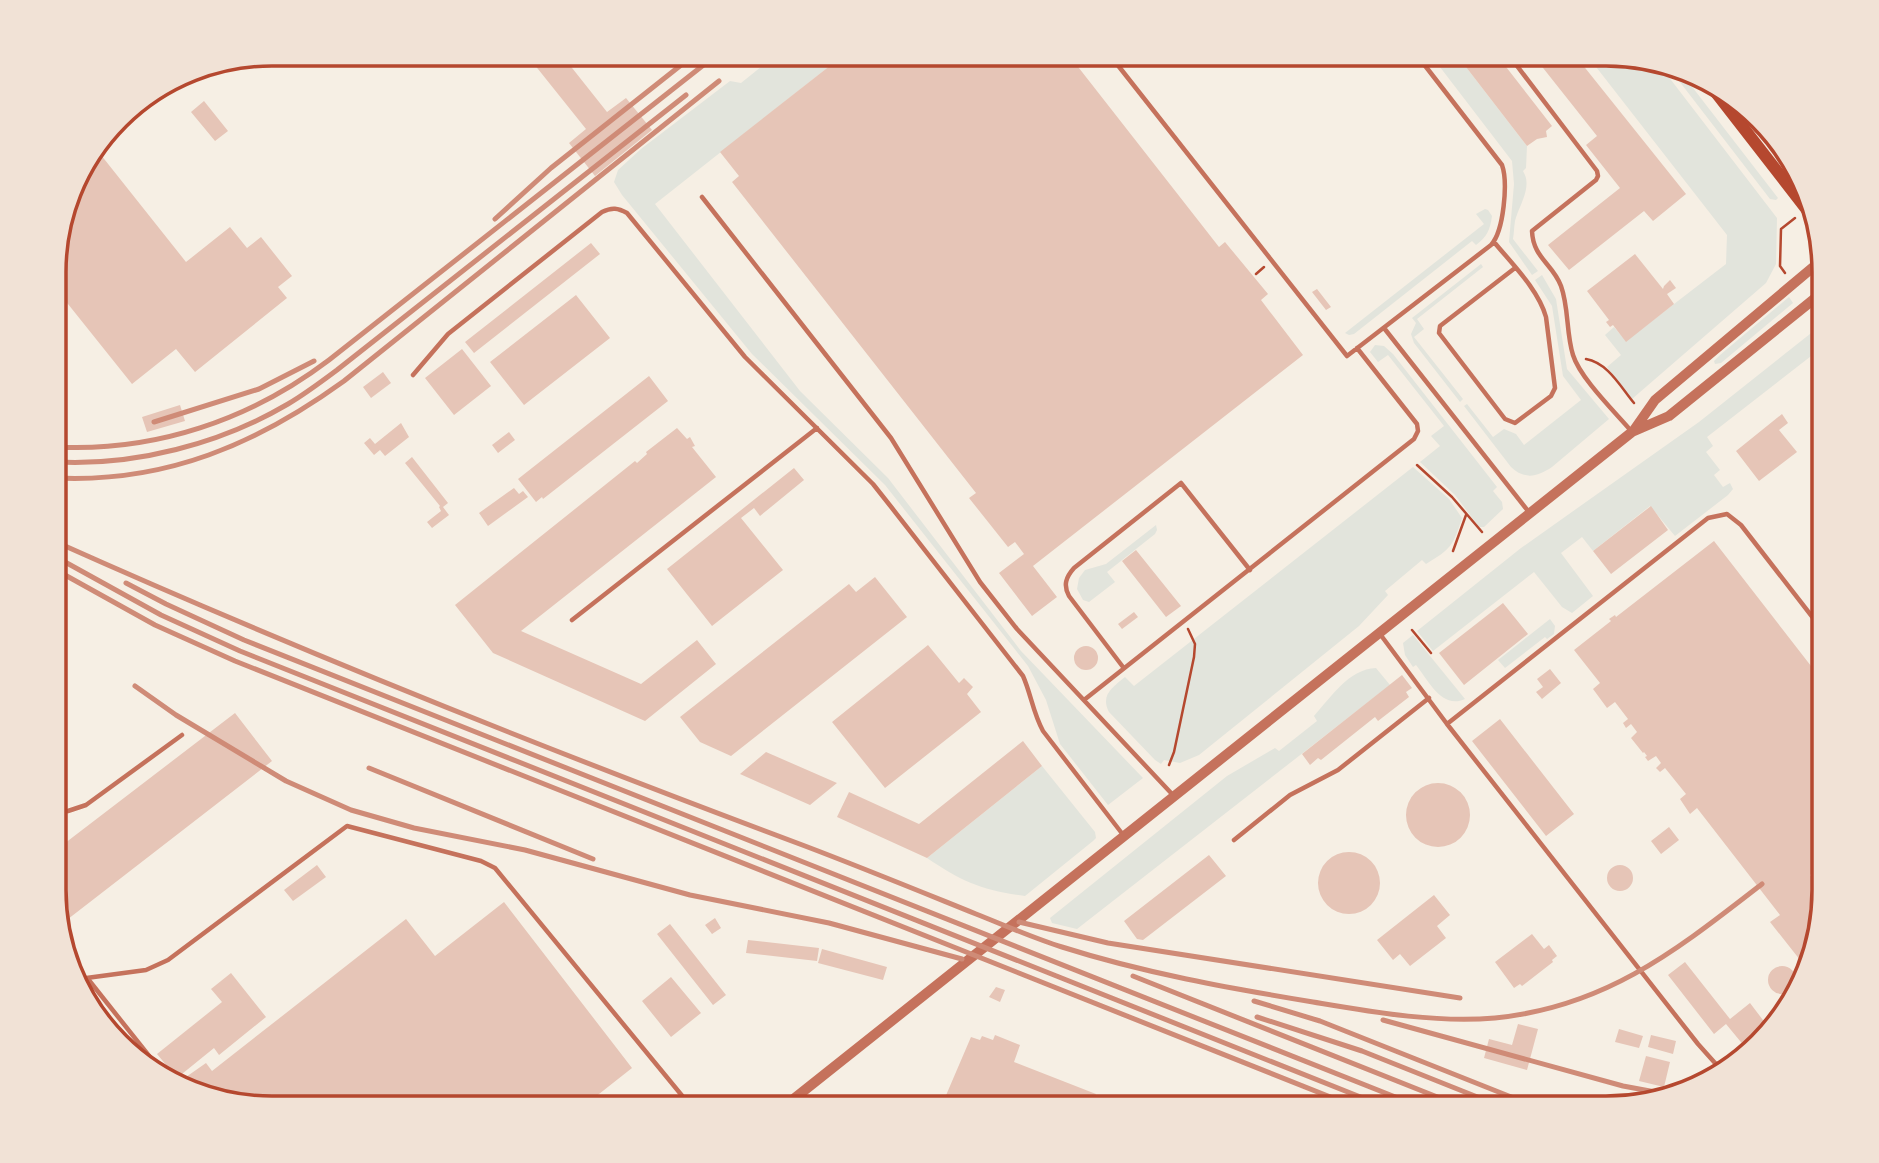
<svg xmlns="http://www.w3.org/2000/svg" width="1879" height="1163" font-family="Overpass,sans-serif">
	<rect width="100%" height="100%" fill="#f6efe4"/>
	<path fill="#e2e4dc" d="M777 54H845L655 204 800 391 888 478 1021 651 1143 778 1108 805 1060 744 1046 700 1028 666 885 485 752 354 622 195 614 182 618 170 641 149 730 81 741 83Z
		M1430 54H1456L1527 146 1526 168 1523 171C1533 187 1519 205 1515 221 1514 227 1514 233 1513 239L1538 271 1532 275 1509 242 1514 184 1512 161Z
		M1586 54H1607L1658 63 1777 218 1776 264 1766 283 1632 399 1607 367 1621 355 1605 335 1614 327 1626 341 1726 264 1727 235Z
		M1666 64 1676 66 1778 198 1776 200 1770 199Z
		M1485 209 1488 210 1492 216C1490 230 1487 237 1476 245L1472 241 1354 334 1349 335 1345 333 1484 224 1476 214Z
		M1481 264 1483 267 1417 319 1424 329 1414 337 1463 399 1460 402 1414 343 1411 334 1416 323 1412 318Z
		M1542 275 1556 299 1567 369 1609 419 1552 467C1537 477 1525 480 1511 467L1464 406 1467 404 1493 437 1504 429 1516 434 1524 445 1581 400 1563 376 1552 306 1535 280Z
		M1789 297 1793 303 1721 363 1715 364 1714 361 1720 355Z
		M1824 327V350L1815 353 1707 437 1713 446 1706 452 1720 470 1714 475 1723 487 1730 483 1733 489 1728 495 1675 536 1650 506 1593 551 1582 537 1561 553 1593 596 1572 613 1562 607 1534 572 1433 651 1417 631 1521 548 1699 422 1815 330Z
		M1375 345 1384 346 1393 354 1497 487 1493 491 1502 502 1503 509 1484 527H1479L1455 495 1420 462 1440 446 1431 436 1444 426 1388 355 1378 362 1370 352Z
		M1413 467 1449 499 1462 518C1453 546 1451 549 1426 564L1422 560 1385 591 1388 595 1359 626 1199 755 1180 763 1164 760 1161 764 1155 760 1109 712C1100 695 1113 687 1125 677L1134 686Z
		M1156 525 1157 530 1155 534 1107 572 1115 582 1089 602 1083 600 1077 589 1079 578 1085 570 1106 564Z
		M1550 619 1555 626 1554 634 1547 639 1545 637 1505 668 1498 660Z
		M1413 635 1465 699C1442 710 1428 680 1416 665L1413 667 1405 655 1403 643Z
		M1376 668 1390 685 1077 929 1052 923 1050 918 1227 776 1275 748 1279 751 1317 721 1314 716C1331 697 1349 669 1376 668Z
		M1042 766 1095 832 1096 838 1093 841 1025 896C983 891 961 881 927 858Z"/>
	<path fill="#e6c5b7" d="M531 54H561L607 112 626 98 652 130 595 176 569 143 586 129 530 59Z
		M845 54H1068L1219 247 1225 242 1268 294 1261 300 1303 355 1033 566 1057 597 1032 616 999 573 1024 554 1015 542 1008 547 969 498 976 493 732 182 739 176 720 152Z
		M1456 54H1496L1552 126 1546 131 1547 137 1537 139 1527 146Z
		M1532 54H1574L1686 194 1653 221 1644 211 1569 270 1548 245 1620 188 1586 145 1597 136Z
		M204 101 228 131 215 141 191 112Z
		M97 150 186 262 230 227 247 248 261 237 292 276 278 287 287 298 195 372 176 349 132 384 56 289V244L71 195 76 191 73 187 77 176Z
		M591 243 600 254 474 353 465 342Z
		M1635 254 1663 289 1664 286 1670 280 1676 288 1667 294 1674 304 1626 342 1613 325 1610 327 1606 322 1609 320 1587 291Z
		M1317 289 1331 307 1326 310 1312 292Z
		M576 295 610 338 524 405 490 362Z
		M462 349 491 386 454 415 425 378Z
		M383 372 391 383 371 398 363 387Z
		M649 376 668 401 543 499 542 497 536 502 518 479Z
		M180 405 185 421 147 432 142 417Z
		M1782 414 1788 423 1779 430 1797 452 1759 481 1736 451Z
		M401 423 409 437 385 456 380 450 374 455 364 443 370 438 375 444Z
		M677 428 687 439 690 437 695 446 692 447 716 477 521 631 641 684 697 640 716 664 645 721 493 653 455 605 635 461 637 463 647 454 646 452Z
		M509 432 515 440 498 453 492 445Z
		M412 457 448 503 443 507 449 515 432 528 427 522 441 511 439 507 440 506 405 463Z
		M794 468 804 480 760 516 754 508 741 518 783 570 712 626 667 569Z
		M514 488 519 494 523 491 528 497 488 526 479 513Z
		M1651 506 1668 530 1611 574 1593 551Z
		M1714 541 1811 666 1824 655V678L1822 680 1824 683V864L1810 875 1824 894V904L1804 965 1770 922 1780 915 1697 808 1690 814 1680 799 1686 794 1665 768 1660 772 1656 768 1661 763 1656 756 1648 761 1645 757 1647 756 1644 752 1643 753 1631 738 1637 732 1631 724 1626 728 1623 723 1628 719 1615 702 1607 708 1593 689 1600 683 1574 650 1611 621 1609 619 1615 615 1616 617Z
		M1136 550 1181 606 1166 617 1122 561Z
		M875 577 907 617 731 756 700 742 680 717 849 584 856 592Z
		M1503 603 1528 634 1464 685 1439 653Z
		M1134 612 1138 617 1122 629 1118 624Z
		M928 645 959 683 964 678 973 687 967 694 981 712 885 788 832 722Z
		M1074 658a12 12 0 1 1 24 0a12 12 0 1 1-24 0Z
		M1550 669 1561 683 1542 699 1536 692 1543 687 1537 679Z
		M1402 675 1412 688 1406 692 1409 697 1378 721 1375 717 1321 760 1318 758 1310 765 1302 754Z
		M235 713 272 761 59 926 56 919V850Z
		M1500 719 1574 814 1546 836 1472 741Z
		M1023 741 1042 766 927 858 837 817 849 792 919 824Z
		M766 752 837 783 810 805 740 774Z
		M1406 815a32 32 0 1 1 64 0a32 32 0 1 1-64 0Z
		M1669 827 1679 840 1661 854 1651 841Z
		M1318 883a31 31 0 1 1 62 0a31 31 0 1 1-62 0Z
		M1209 855 1226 876 1143 940 1137 939 1124 921Z
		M317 865 326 877 293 901 284 890Z
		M1607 878a13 13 0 1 1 26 0a13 13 0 1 1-26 0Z
		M1434 895 1450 915 1437 926 1446 938 1410 966 1400 954 1393 960 1377 940Z
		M504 902 632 1068 580 1109H272L203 1097 186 1077 206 1063 212 1071 406 919 435 956Z
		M715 918 721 928 712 934 705 925Z
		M670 924 726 995 713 1005 657 934Z
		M1532 934 1544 949 1549 945 1557 956 1552 960 1553 962 1522 986 1520 984 1514 988 1495 962Z
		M748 940 819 948 817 961 746 953Z
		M822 949 887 967 883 980 818 963Z
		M1685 962 1730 1019 1750 1003 1769 1028 1745 1047 1726 1024 1714 1034 1668 975Z
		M1768 980a14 14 0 1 1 28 0a14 14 0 1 1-28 0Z
		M231 973 266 1017 219 1055 214 1048 177 1078 157 1054 222 1002 211 989Z
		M671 977 701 1013 671 1037 642 1001Z
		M996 987 1005 990 1000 1002 989 997Z
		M1518 1024 1538 1029 1527 1070 1484 1058 1489 1039 1512 1045Z
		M1619 1029 1643 1036 1639 1048 1615 1042Z
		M995 1035 1020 1045 1014 1062 1096 1094 1090 1108 964 1109 944 1100 971 1037 980 1040 982 1036 993 1040Z
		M1651 1035 1676 1041 1673 1054 1648 1047Z
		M1646 1056 1670 1062 1664 1087 1639 1081Z
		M1135 1096 1166 1108H1131Z"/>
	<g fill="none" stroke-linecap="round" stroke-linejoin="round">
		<path stroke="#b5482f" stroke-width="2.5" d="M1785 273 1780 266 1781 229 1795 218
			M1256 274 1264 267
			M1817 314 1824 321
			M1586 359C1608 363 1620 386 1634 403
			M1417 465 1452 497 1482 532
			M1453 551 1466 515
			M1412 630 1431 653
			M1169 765 1174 752 1194 657 1195 644 1188 629"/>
		<path stroke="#c5725c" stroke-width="4.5" d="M1109 54 1347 356 1491 245C1504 231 1508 182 1502 165L1416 54
			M1508 54 1597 171 1598 176 1596 180 1532 231C1533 258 1553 264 1561 286 1569 308 1566 333 1573 355 1580 378 1615 412 1632 432
			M702 197 891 438 980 582 1017 629 1172 794
			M1494 242C1512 264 1538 289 1546 317L1555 388 1551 396 1515 423 1505 419 1439 333 1440 326 1515 268
			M1384 328 1528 511
			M413 375 448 334 602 212C612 207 618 208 627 213L745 357 873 484 892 508 1023 676C1031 694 1033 713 1043 731L1124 836
			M572 620 817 428
			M1380 634 1447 724 1708 518 1727 514 1741 525 1824 632
			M1123 667 1069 596C1063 585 1066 577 1074 568L1181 483 1250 570
			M56 672 58 676 56 696
			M1084 700 1414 439 1418 431 1417 424 1357 348
			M1447 724 1698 1044 1715 1063 1728 1068
			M56 812 68 811 86 805 182 735
			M1234 840 1290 795 1338 770 1429 698
			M79 979 146 970 168 960 347 826 481 861 495 868 693 1109
			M88 979 169 1081"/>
		<path stroke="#c5725c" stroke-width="10" d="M1634 430 1655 400 1824 258
			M781 1109 1632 432 1669 416 1824 291"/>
		<path stroke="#b5482f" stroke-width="12" d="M1707 81 1811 215"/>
		<path stroke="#cf8b77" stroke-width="5" d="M495 219 551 168 695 54
			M154 422 259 389 314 361
			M56 447C155 452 250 420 329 360L706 63
			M56 462C135 466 220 444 288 404 305 394 321 382 337 370L686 95
			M56 478C166 483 257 444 344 381L719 81
			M56 542C302 652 553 752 805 846 863 868 919 891 976 914 1004 925 1033 938 1062 947 1144 973 1228 988 1313 1002 1373 1012 1434 1023 1495 1018 1607 1007 1678 949 1762 884
			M56 557 161 615 240 651 1388 1108
			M56 570 155 625 235 661 1358 1108
			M126 583 166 604 244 640 1423 1108
			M135 686 176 715 286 781 351 810 414 828 525 850 690 895 829 923 962 959
			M369 768 593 859
			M1019 922 1108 943 1460 998
			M1133 976 1465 1108
			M1254 1001 1320 1021 1539 1108
			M1257 1017 1362 1051 1505 1108
			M1383 1020 1623 1086 1666 1094"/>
	</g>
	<path d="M0 0H1879V1163H0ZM272 66H1606A206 206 0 0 1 1812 272V890A206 206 0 0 1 1606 1096H272A206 206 0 0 1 66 890V272A206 206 0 0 1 272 66Z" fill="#f1e2d6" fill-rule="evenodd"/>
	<path fill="none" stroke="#b5482f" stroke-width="3.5" d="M272 66H1606A206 206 0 0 1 1812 272V890A206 206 0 0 1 1606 1096H272A206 206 0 0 1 66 890V272A206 206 0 0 1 272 66Z"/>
</svg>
